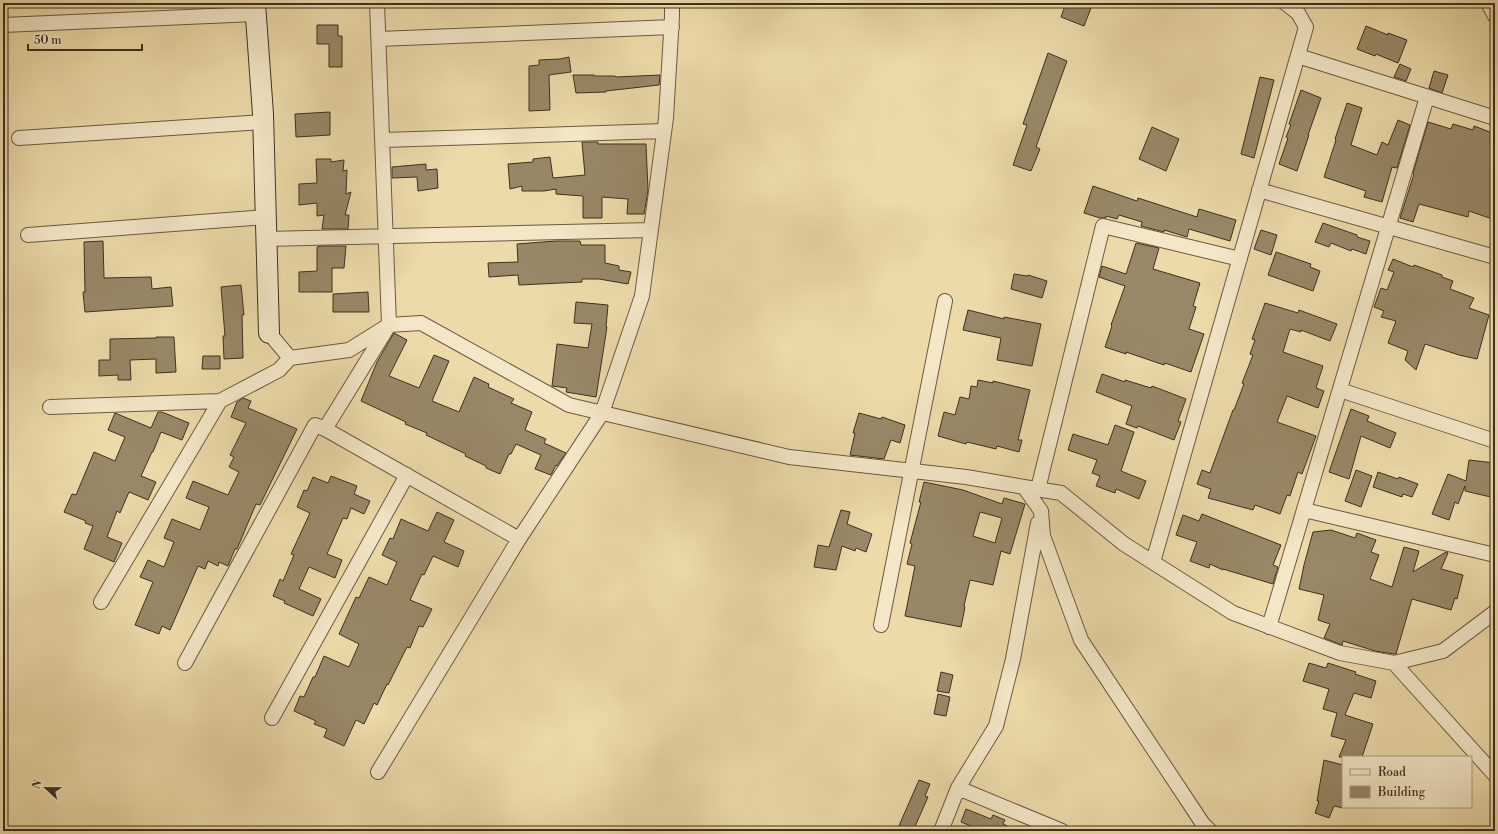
<svg xmlns="http://www.w3.org/2000/svg" width="1498" height="834" font-family="'Libre Bodoni',serif">
	<rect width="100%" height="100%" fill="#ecdaa9"/>
	<filter id="stains"><feTurbulence type="fractalNoise" baseFrequency=".005" numOctaves="4"/><feColorMatrix values="0 0 0 0 .2 0 0 0 0 .09 0 0 0 0 .02 0 0 0 .5 -.17"/></filter>
	<radialGradient id="worn" r=".72"><stop offset=".6" stop-color="#630" stop-opacity="0"/><stop offset="1" stop-color="#630" stop-opacity=".3"/></radialGradient>
	<path fill="#988867" stroke="#3e301f" fill-rule="evenodd" d="M1066 3H1093L1084 26 1061 17Z
		M317 25H338V36H342V67H329V44H317Z
		M1366 26 1388 35V33L1407 40 1398 63 1376 54 1375 56 1357 49Z
		M1048 53 1067 61 1036 147 1040 149 1031 171 1013 165 1027 125 1023 124Z
		M569 57 571 72 549 75 550 110 529 111V66L539 65V60L560 59Z
		M1400 64 1411 69 1406 81 1394 77Z
		M1434 71 1448 75 1442 93 1429 88Z
		M573 75H594V76H615L616 77 660 75 659 85 606 91V92L576 93Z
		M1260 77 1274 80 1254 158 1241 154Z
		M1301 90 1321 98 1308 135H1309L1297 171 1279 164 1288 138 1286 137 1291 125 1289 124Z
		M1347 103 1362 108 1351 145 1377 155 1382 142 1388 145 1398 120 1410 125 1397 168 1392 167 1382 202 1364 197 1366 191 1324 177 1336 140 1335 139Z
		M330 112V135L296 137 295 114Z
		M1428 122 1451 129 1453 124 1473 130 1474 126 1495 134V220L1469 211 1468 217 1419 204 1413 222 1400 218 1414 174 1413 173Z
		M1152 127 1179 139 1166 171 1139 159Z
		M582 142H598V144H646L648 190 644 214H627L628 199 602 197V218H583V196L556 194V189L544 191H522V186L510 189 508 164 533 162V159L550 157 553 178 585 175Z
		M316 159H331V162L344 160 343 171 347 170 346 194 351 192 345 215H349L348 229H322L324 215 317 216V203L299 205V184L317 183Z
		M426 164V170L437 169 438 188 418 191 417 177 392 178V167Z
		M1093 186 1137 201 1138 198 1197 217 1199 209 1236 220 1230 241 1189 229 1187 237 1164 230V232L1141 226 1142 222 1119 215 1117 219 1106 216V218H1100L1084 213Z
		M1323 223 1357 235V237L1370 241 1366 254 1352 249 1351 251 1331 243 1329 247 1315 242Z
		M1261 230 1277 235 1271 255 1254 249Z
		M103 241 104 278 151 277 152 289 171 287 173 306 85 312 83 292H85L84 242Z
		M556 241H580L581 245H605V263L619 266V270L631 272 628 284 599 279H582V282L519 285 518 275 489 277 488 263 518 262 517 244Z
		M1136 243 1159 248 1153 269 1200 283 1193 306 1196 307 1189 329 1204 334 1191 372 1165 363 1164 365 1126 352V354L1105 347 1112 326 1111 325 1125 286 1099 277 1102 266 1126 274Z
		M321 246H346L344 268H332V292H299V272L317 271V247Z
		M1276 252 1311 264 1310 267 1320 271 1313 291 1268 275Z
		M1393 259 1413 267 1414 265 1442 275V277L1453 281 1450 289 1474 298 1469 308 1489 315 1477 359 1459 355 1425 344 1416 370 1405 360 1408 351 1388 343 1396 321 1381 317 1384 311 1374 307 1381 288 1387 290 1394 272 1388 270Z
		M1014 274 1027 276 1028 275 1047 281 1042 298 1011 289Z
		M241 285 244 315H242L243 358 224 359 223 336H225L221 287Z
		M368 292 369 312H333V294Z
		M576 302 608 305 606 327H607L596 397 566 392 567 388 552 386 557 344 588 348 592 324 574 323Z
		M1265 303 1298 313 1299 310 1337 324 1330 341 1301 330V332L1290 329 1283 352 1323 366 1316 388 1324 391 1318 408 1287 396 1277 422 1316 436 1302 474 1298 472 1290 496 1287 495 1280 514 1255 505 1253 510 1208 498 1211 489 1197 484 1202 470 1210 473 1233 410H1234L1244 384 1242 383 1253 355 1250 354 1255 340 1252 339Z
		M968 310 1004 319V317L1041 324 1032 366 997 360 1001 338 963 330Z
		M394 333 407 340 389 376 419 388 434 355 449 361 432 401 459 412 474 377 489 384 488 387 514 399 511 403 532 412 525 430 546 439 544 443 566 453 557 466 556 465 551 475 535 469 541 455 516 444 511 454H509L500 474 486 468V466L465 456 466 454 426 435 427 433 405 424 406 422 361 401 377 362Z
		M156 337H174L176 372 156 373V359L130 360 131 380H118V375L99 376V360H110V339L156 338Z
		M203 356H220V369H202Z
		M1102 374 1125 382V380L1151 388 1152 386 1186 399 1178 421 1181 422 1174 440 1138 426 1137 428 1126 424 1132 406 1096 392Z
		M978 380 993 383V381L1030 390 1018 440H1022L1019 452 997 446 996 449 967 442 966 444 938 436 944 412 955 415 960 397 969 399 971 386 977 387Z
		M243 398 251 401 248 408 297 429 260 505 256 504 237 549H235L228 566 219 562 218 566 208 561 205 569 198 566 170 630 162 626 159 634 135 625 153 582 140 577 148 560 164 567 174 542 164 538 172 519 200 530 209 507 186 498 193 481 228 495 239 472 229 467 234 457 230 455 246 423 231 417 237 402Z
		M1351 409 1369 416 1367 421 1396 433 1390 448 1361 436 1349 479 1329 472Z
		M158 412H162L189 423 182 440 161 432 153 452H152L141 476 156 482 148 500 129 492 120 513 117 511 107 537 122 543 114 562 84 549 93 526 85 523 86 521 64 512 72 494 76 495 94 452 115 461 125 437 108 430 115 413 151 428Z
		M859 413 881 419 882 417 905 425 900 443 891 440 884 459 850 455 855 433H853Z
		M1115 425 1134 432 1121 471 1146 481 1139 499 1116 489 1115 493 1096 486 1100 476 1092 473 1097 460 1068 450 1073 434 1108 445Z
		M1469 460 1495 463V498L1465 491V486L1458 504 1455 502 1449 520 1432 514 1448 474 1466 481Z
		M1356 470 1372 476 1361 507 1345 501Z
		M1378 472 1398 479 1399 477 1418 484 1412 497 1403 494 1402 497 1373 487Z
		M331 476 357 486 354 494 370 501 364 514 351 508 347 519 343 518 327 554 342 560 335 578 309 567 299 589 321 599 313 616 284 603 285 601 273 596 280 579 283 581 294 555 291 554 310 513 297 507 304 490 307 491 313 477 328 483Z
		M924 482 963 490 1002 504 1004 498 1025 504 1010 554 1001 551 993 585 970 580 964 606 965 607 961 627 905 616 915 566 907 564 912 544 910 543 921 502H919ZM980 512 1002 518 995 543 973 536Z
		M841 510 850 512 847 524 872 534 866 552 856 548 855 551 842 546 836 570 814 567 818 545 829 547Z
		M437 512 454 520 444 542 464 551 458 567 433 556 424 575 422 574 410 600 432 609 423 627 419 626 410 648 407 647 388 685 387 684 377 705 374 703 364 724 356 720 344 746 324 737 327 729 314 724 316 721 294 711 300 696 304 697 313 677H315L324 656 349 667 359 644 339 634 356 597 359 598 369 577 387 585 397 562 382 555 390 538 393 539 401 519 428 531Z
		M1202 514 1281 545 1273 565 1278 567 1273 584 1223 569V570L1210 564 1209 568 1190 561 1197 542 1176 535 1183 515 1199 521Z
		M1331 530 1355 538 1357 533 1376 540 1371 552 1379 555 1370 579 1392 587 1404 547 1419 551 1413 572 1446 552 1448 553 1441 569 1463 575 1457 599 1455 598 1451 610 1412 599 1396 654H1394L1375 651 1343 641 1342 645 1324 638 1330 624 1318 620 1324 595 1299 589 1304 565 1313 532Z
		M1309 663 1326 668 1328 663 1356 672 1355 674 1376 681 1371 698 1354 693 1345 715 1373 724 1362 757H1339L1346 740 1331 736 1337 713 1323 709 1329 689 1303 681Z
		M941 672 953 675 949 693 937 691Z
		M938 694 950 697 946 716 934 714Z
		M1324 760 1343 765V808L1334 806 1329 818 1315 813 1319 801H1317Z
		M919 780 930 784 925 796 928 797 913 831H905L898 828Z
		M966 809 991 819 993 815 1005 820 1003 824 1018 831H975L976 828 961 822Z"/>
	<g fill="none" stroke-linecap="round" stroke-linejoin="round">
		<defs>
			<path id="street" d="M1488 3 1495 16
				M3 25 256 14
				M379 39 672 27
				M1298 56 1495 118
				M19 138 263 122
				M383 140 664 131
				M1259 190 1495 257
				M28 235 266 217
				M266 239 651 230
				M269 333 290 358 349 350 389 325 421 323 569 405 789 457 966 477 1024 487 1041 511 1043 536 1081 640 1203 824 1210 831
				M1340 390 1495 441
				M50 407 220 401
				M325 429 519 539
				M1024 487 1061 493 1124 544 1233 613 1340 653 1394 663 1443 651 1495 612
				M1038 489 1103 226 1240 259
				M1304 510 1495 555
				M1153 562 1306 27 1298 13 1285 3
				M101 602 220 401 279 370 290 358
				M881 625 945 301
				M1269 627 1427 97
				M185 663 315 425 325 429 389 325 377 3
				M1394 663 1495 775
				M272 718 407 475
				M378 772 519 539 602 413 642 296 666 118 672 16V3
				M958 788 1062 831
				M941 831 958 788 996 726 1013 659 1038 523"/>
			<path id="secondary" d="M255 3 263 114 269 333"/>
		</defs>
		<use href="#street" stroke="#6a5a42" stroke-width="16"/>
		<use href="#secondary" stroke="#3e301f" stroke-width="22"/>
		<use href="#street" stroke="#f3e7c7" stroke-width="14"/>
		<use href="#secondary" stroke="#f3e7c7" stroke-width="20"/>
	</g>
	<rect width="1498" height="834" fill="none" stroke="#ecdaa9" stroke-width="16"/>
	<rect x="4" y="4" width="1490" height="826" fill="none" stroke="#3e301f" stroke-width="2"/>
	<rect x="8" y="8" width="1482" height="818" fill="none" stroke="#3e301f"/>
	<rect x="1342" y="756" width="130" height="52" fill="#f3e7c7" stroke="#ab9e84"/>
	<rect x="1350" y="769" width="20" height="6" fill="#f3e7c7" stroke="#ab9e84"/>
	<text x="1378" y="776" font-size="12" fill="#3e301f">Road</text>
	<rect x="1350" y="786" width="20" height="12" fill="#988867" stroke="#ab9e84"/>
	<text x="1378" y="796" font-size="12" fill="#3e301f">Building</text>
	<g transform="translate(46 788) rotate(292)" stroke="#f3e7c7" stroke-width="3" paint-order="stroke">
	<path d="M0-3L7 15L0 10L-7 15Z" fill="#3e301f"/>
	<text y="-6" font-size="11" font-weight="bold" text-anchor="middle" fill="#3e301f">N</text>
	</g>
	<path d="M28 44v6h114v-6" fill="none" stroke="#3e301f" stroke-width="2"/>
	<text x="34" y="44" font-size="12" fill="#3e301f" stroke="#f3e7c7" stroke-width="3" paint-order="stroke">50 m</text>
	<rect width="100%" height="100%" filter="url(#stains)"/>
	<rect width="100%" height="100%" fill="url(#worn)"/>
</svg>
